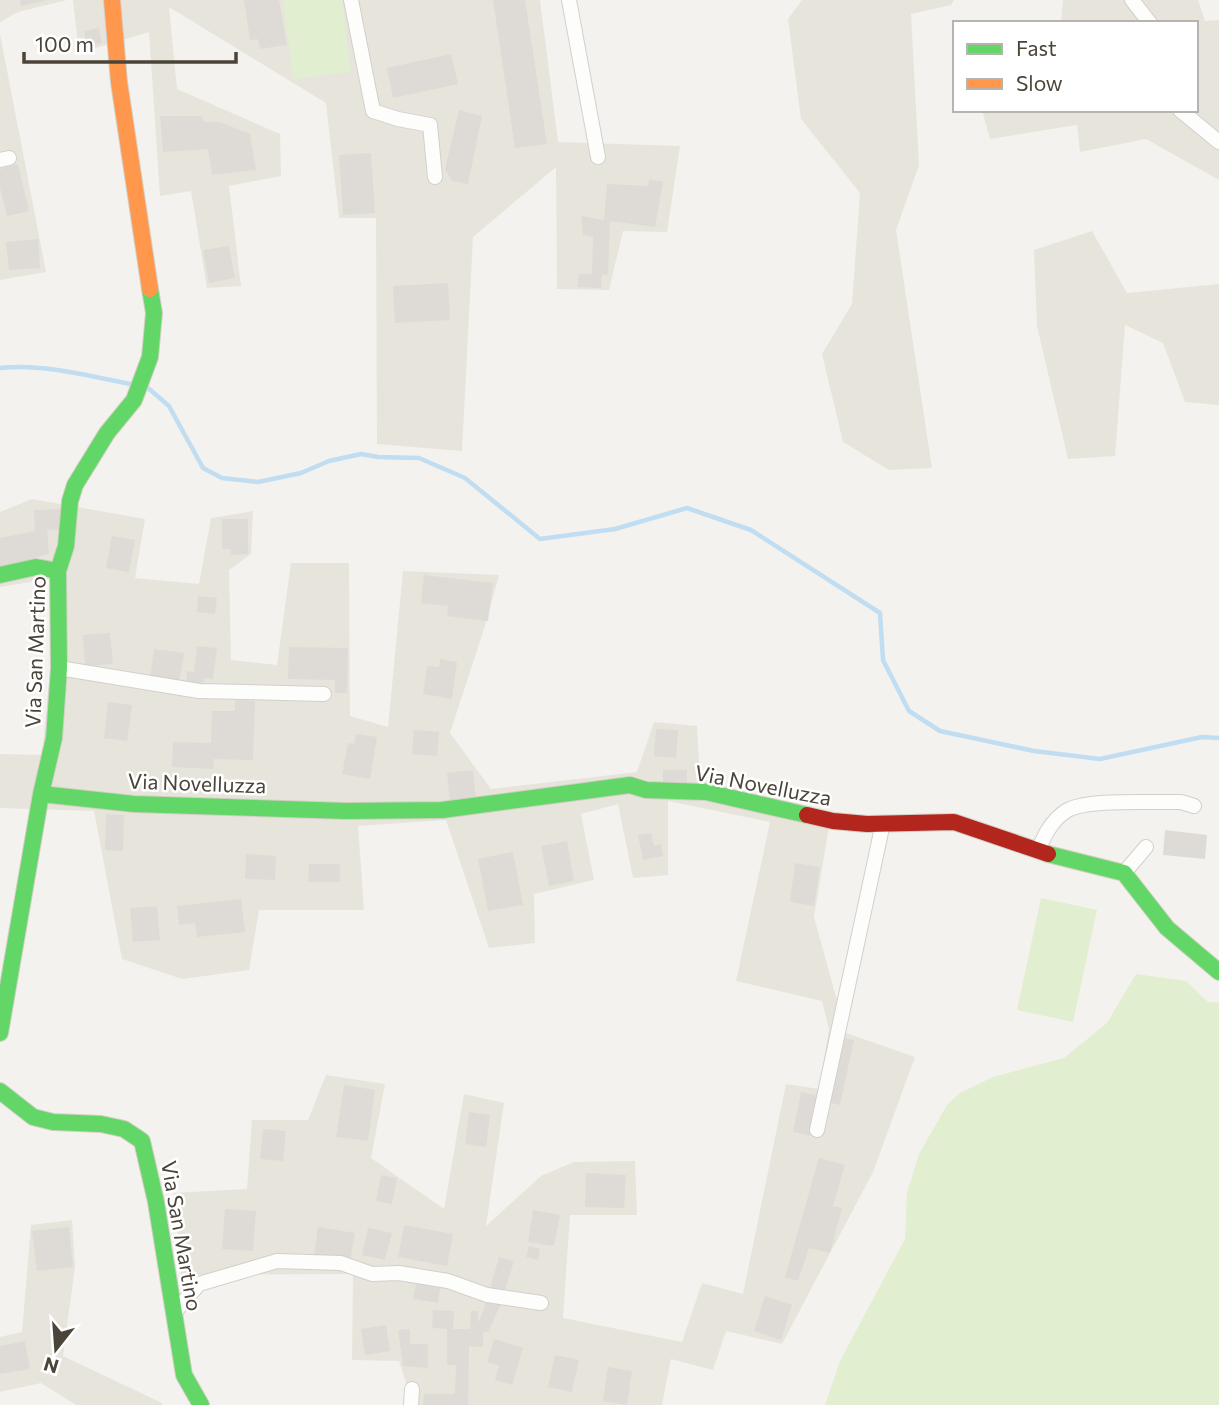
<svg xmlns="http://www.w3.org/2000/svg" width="1219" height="1405" font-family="Commissioner,sans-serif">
	<rect width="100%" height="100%" fill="#f4f2ee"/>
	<path fill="#e7e4dc" d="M0 0H67L18 12 0 22Z
		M73 0H540L558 142 680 146 667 232 623 231 609 290 557 289 556 167 473 237 462 451 377 444 376 218H339L326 103 169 7 177 89 280 134 281 176 229 186 241 286 207 288 191 191 160 196 149 32 79 53Z
		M802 0H954L951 5 911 14 919 165 896 230 932 468 889 470 843 442 822 354 852 304 860 193 801 119 788 19Z
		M1063 0H1198L1205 21 1219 20V180L1146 139 1080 152 1077 125 990 139 982 110H1196V23H1061Z
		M0 34 46 272 0 280Z
		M1092 231 1127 293 1219 284V405L1185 402 1163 343 1125 325 1115 456 1068 459 1037 326 1034 250Z
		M32 499 145 519 135 578 199 584 211 518 253 511 251 554 229 570 231 660 277 665 291 563H349L350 716 388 727 403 571 499 575 484 629 450 733 491 789 637 772 654 722 697 726 700 780 831 814 814 917 846 1033 915 1057 873 1172 782 1344 726 1331 713 1370 671 1359 662 1405H409V1392L399 1361 352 1360 353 1274 181 1275 174 1193 247 1189 252 1120H308L326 1075 385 1084 371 1158 444 1209 464 1094 504 1103 486 1226 541 1176 574 1162 635 1161 637 1215H570L563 1318 682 1342 702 1283 743 1294 786 1084 819 1089 829 1029 822 1001 736 981 770 822 668 801V875L633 878 618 804 581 814 594 880 534 894 535 943 489 948 446 820 358 826 364 910H259L249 970 182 979 122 959 94 811 0 808V754L42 755 51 664 54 578 0 587V512Z
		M72 1220 75 1267 63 1356 162 1403V1405H76L41 1383 0 1392V1337L22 1332 31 1225Z"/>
	<path fill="#e1eecf" d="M283 0H342L351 72 293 79Z
		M1041 898 1097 910 1073 1022 1017 1010Z
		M1136 974 1186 981 1208 1002 1219 1003V1405H825L840 1361 905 1239 907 1193 919 1154 947 1105 960 1093 993 1077 1064 1058 1107 1023Z"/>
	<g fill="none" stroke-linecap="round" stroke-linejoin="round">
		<path stroke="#c0ddf1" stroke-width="4.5" d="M0 368C42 363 94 377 135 385
			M144 387 148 388 169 406 203 468 222 478 258 482 301 473 329 461 361 454 378 457 419 458 465 478 540 539 615 529 687 508 751 530 880 613 883 660 909 711 940 731 1034 751 1100 759 1202 737 1219 738"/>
	</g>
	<path fill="#dedbd6" d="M20 0H45V1L21 6Z
		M244 0H279L287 45 260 49 258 39 250 40Z
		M493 0H525L547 144 515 148Z
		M99 28 102 43 87 46 84 31Z
		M451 54 458 84 393 98 387 68Z
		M459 110 482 116 468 184 452 181 445 169Z
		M160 116H201L205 122H220L250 134 256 170 212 175 208 149 163 152Z
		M371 153 375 213 343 215 339 155Z
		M18 164 29 211 7 216 0 188V169Z
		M649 179 663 182 655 227 610 221 608 275 602 274 601 288 577 287 579 274H592L593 237 583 235 581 216 604 220 607 184 648 186Z
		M38 239 40 268 9 270 6 242Z
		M229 246 235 278 209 283 203 250Z
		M448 283 450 320 395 323 393 286Z
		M64 509 63 529 47 530 49 554 0 567V538L35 531 34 510Z
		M222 519H248V554L231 555 230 549H222Z
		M112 536 135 540 129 572 106 568Z
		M424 575 493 583 488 621 447 616 448 606 421 603Z
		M198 596 217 598 215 614 197 612Z
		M110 633 113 664 85 666 83 635Z
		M197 646 217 648 213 679 204 678 203 688 186 686 187 671 194 672Z
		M289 647 348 648 347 693H335V680L288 679Z
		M154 649 184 653 179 683 150 678Z
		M440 659 457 662 452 699 423 694 427 666 439 667Z
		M235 700 255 701 253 760 214 759 213 769 172 767 173 742 211 743 212 711H235Z
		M108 702 132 705 127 741 104 738Z
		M656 729 678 730 676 758 654 756Z
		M414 730 439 732 437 756 412 754Z
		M356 734 377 737 370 779 342 774 348 743 354 744Z
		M473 770 476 800 450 802 447 773Z
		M663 770H687V785H663Z
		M106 814 124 815 123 851 105 850Z
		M1165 830 1207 835 1205 859 1163 855Z
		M651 833 654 846 661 844 663 856 643 860 638 835Z
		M567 841 574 881 549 886 541 846Z
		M513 852 523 905 488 911 478 859Z
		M246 854 276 856 275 880 245 879Z
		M795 863 820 867 814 906 790 902Z
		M309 864H340V882H308Z
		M241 899 245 932 197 937 195 923 179 925 177 906Z
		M157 906 160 940 133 942 130 908Z
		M841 1037 854 1040 840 1105 827 1102Z
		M344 1085 375 1090 368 1141 336 1137Z
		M801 1092 819 1096 811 1136 793 1132Z
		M469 1112 490 1115 486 1147 465 1144Z
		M263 1129 286 1131 283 1161 260 1159Z
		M819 1158 845 1165 833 1206 842 1208 830 1253 809 1248 798 1281 785 1277Z
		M586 1173 626 1175 624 1208 585 1207Z
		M381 1175 397 1178 392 1204 376 1201Z
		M225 1209 256 1211 253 1251 222 1249Z
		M533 1210 560 1215 554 1246 528 1242Z
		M404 1225 453 1234 447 1266 398 1257Z
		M69 1227 73 1267 37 1271 32 1231Z
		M318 1227 355 1233 350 1262 314 1257Z
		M368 1228 392 1233 385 1260 362 1255Z
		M529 1246 540 1249 538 1260 526 1257Z
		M499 1257 514 1261 504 1293 490 1288Z
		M417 1279 441 1283 438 1303 413 1299Z
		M765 1296 792 1305 781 1340 754 1331Z
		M488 1299 501 1304 488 1332H483V1347L469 1346 468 1405H423L424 1394H455L456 1365H447V1329L432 1328 433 1310 454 1311 453 1329H470L471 1311H478V1323Z
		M386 1325 390 1351 365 1355 361 1329Z
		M410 1329V1344H428V1368L403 1366 398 1330Z
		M494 1339 523 1348 512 1385 495 1380 499 1366 487 1362Z
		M25 1341 30 1369 0 1374V1346Z
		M555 1355 579 1360 572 1392 548 1387Z
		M608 1367 632 1371 627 1405 603 1401Z"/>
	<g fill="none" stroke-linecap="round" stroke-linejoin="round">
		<defs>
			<path id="street" d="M351 0 373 111 398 119 430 125 435 177
				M569 0 598 157
				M1132 0 1150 23
				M1180 110 1219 142
				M0 160 9 158
				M59 668 199 691 324 694
				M1038 851C1044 836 1051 821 1066 811 1086 798 1155 803 1181 802L1194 806
				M1124 873 1146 847
				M817 1130 883 823
				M175 1312 199 1284 277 1261 341 1263 372 1274 399 1273 448 1281 487 1295 541 1303
				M411 1405 412 1389"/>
			<path id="fast" d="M0 575 36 567 58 571
				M41 794 134 804 346 811 442 810 630 785 646 790 706 792 807 815
				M1048 854 1124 873 1167 928 1219 972
				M0 1033 41 794 54 738 59 668 58 571 66 546 70 501 75 485 107 433 134 400 150 357 154 313 150 289
				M0 1091 33 1117 53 1122 101 1124 124 1129 142 1141 156 1202 184 1375 201 1405"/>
			<path id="slow" d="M112 0 119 82 150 289"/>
			<path id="jam" d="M807 815 833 821 867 824 954 822 1048 854"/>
		</defs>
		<use href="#street" stroke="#d2d0cb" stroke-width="16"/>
		<use href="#fast" stroke="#d3cfc5" stroke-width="18"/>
		<use href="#slow" stroke="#d3cfc5" stroke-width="18"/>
		<use href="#jam" stroke="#d3cfc5" stroke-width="18"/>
		<use href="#street" stroke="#fdfdfc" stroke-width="14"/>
		<use href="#fast" stroke="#63d668" stroke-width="16"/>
		<use href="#slow" stroke="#ff974d" stroke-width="16"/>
		<use href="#jam" stroke="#b3261e" stroke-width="16"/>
	</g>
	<g text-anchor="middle" stroke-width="5" stroke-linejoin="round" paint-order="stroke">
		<g font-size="21" fill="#4b4439" stroke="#fff">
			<text transform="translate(36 652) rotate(-88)" y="7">Via San Martino</text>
			<text transform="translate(197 784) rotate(2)" y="7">Via Novelluzza</text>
			<text transform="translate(763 786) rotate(11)" y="7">Via Novelluzza</text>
			<text transform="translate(181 1236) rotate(80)" y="7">Via San Martino</text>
		</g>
	</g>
	<rect x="953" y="21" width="245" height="91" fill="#ffffff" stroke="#b7b4b0" stroke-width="2"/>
	<rect x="967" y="44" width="35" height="10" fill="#63d668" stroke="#b7b4b0" stroke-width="2"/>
	<text x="1016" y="56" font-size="21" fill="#4b4439">Fast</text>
	<rect x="967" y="79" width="35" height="10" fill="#ff974d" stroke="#b7b4b0" stroke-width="2"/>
	<text x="1016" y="91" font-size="21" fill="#4b4439">Slow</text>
	<g transform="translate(56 1349) rotate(197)" stroke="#ffffff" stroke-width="5" paint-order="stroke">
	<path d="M0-5L12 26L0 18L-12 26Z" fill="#4b4439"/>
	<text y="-10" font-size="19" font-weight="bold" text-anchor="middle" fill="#4b4439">N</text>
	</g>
	<path d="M24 52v10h212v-10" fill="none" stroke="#4b4439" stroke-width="3.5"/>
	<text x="35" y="52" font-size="21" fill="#4b4439" stroke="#ffffff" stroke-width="5" paint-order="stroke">100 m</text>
</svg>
